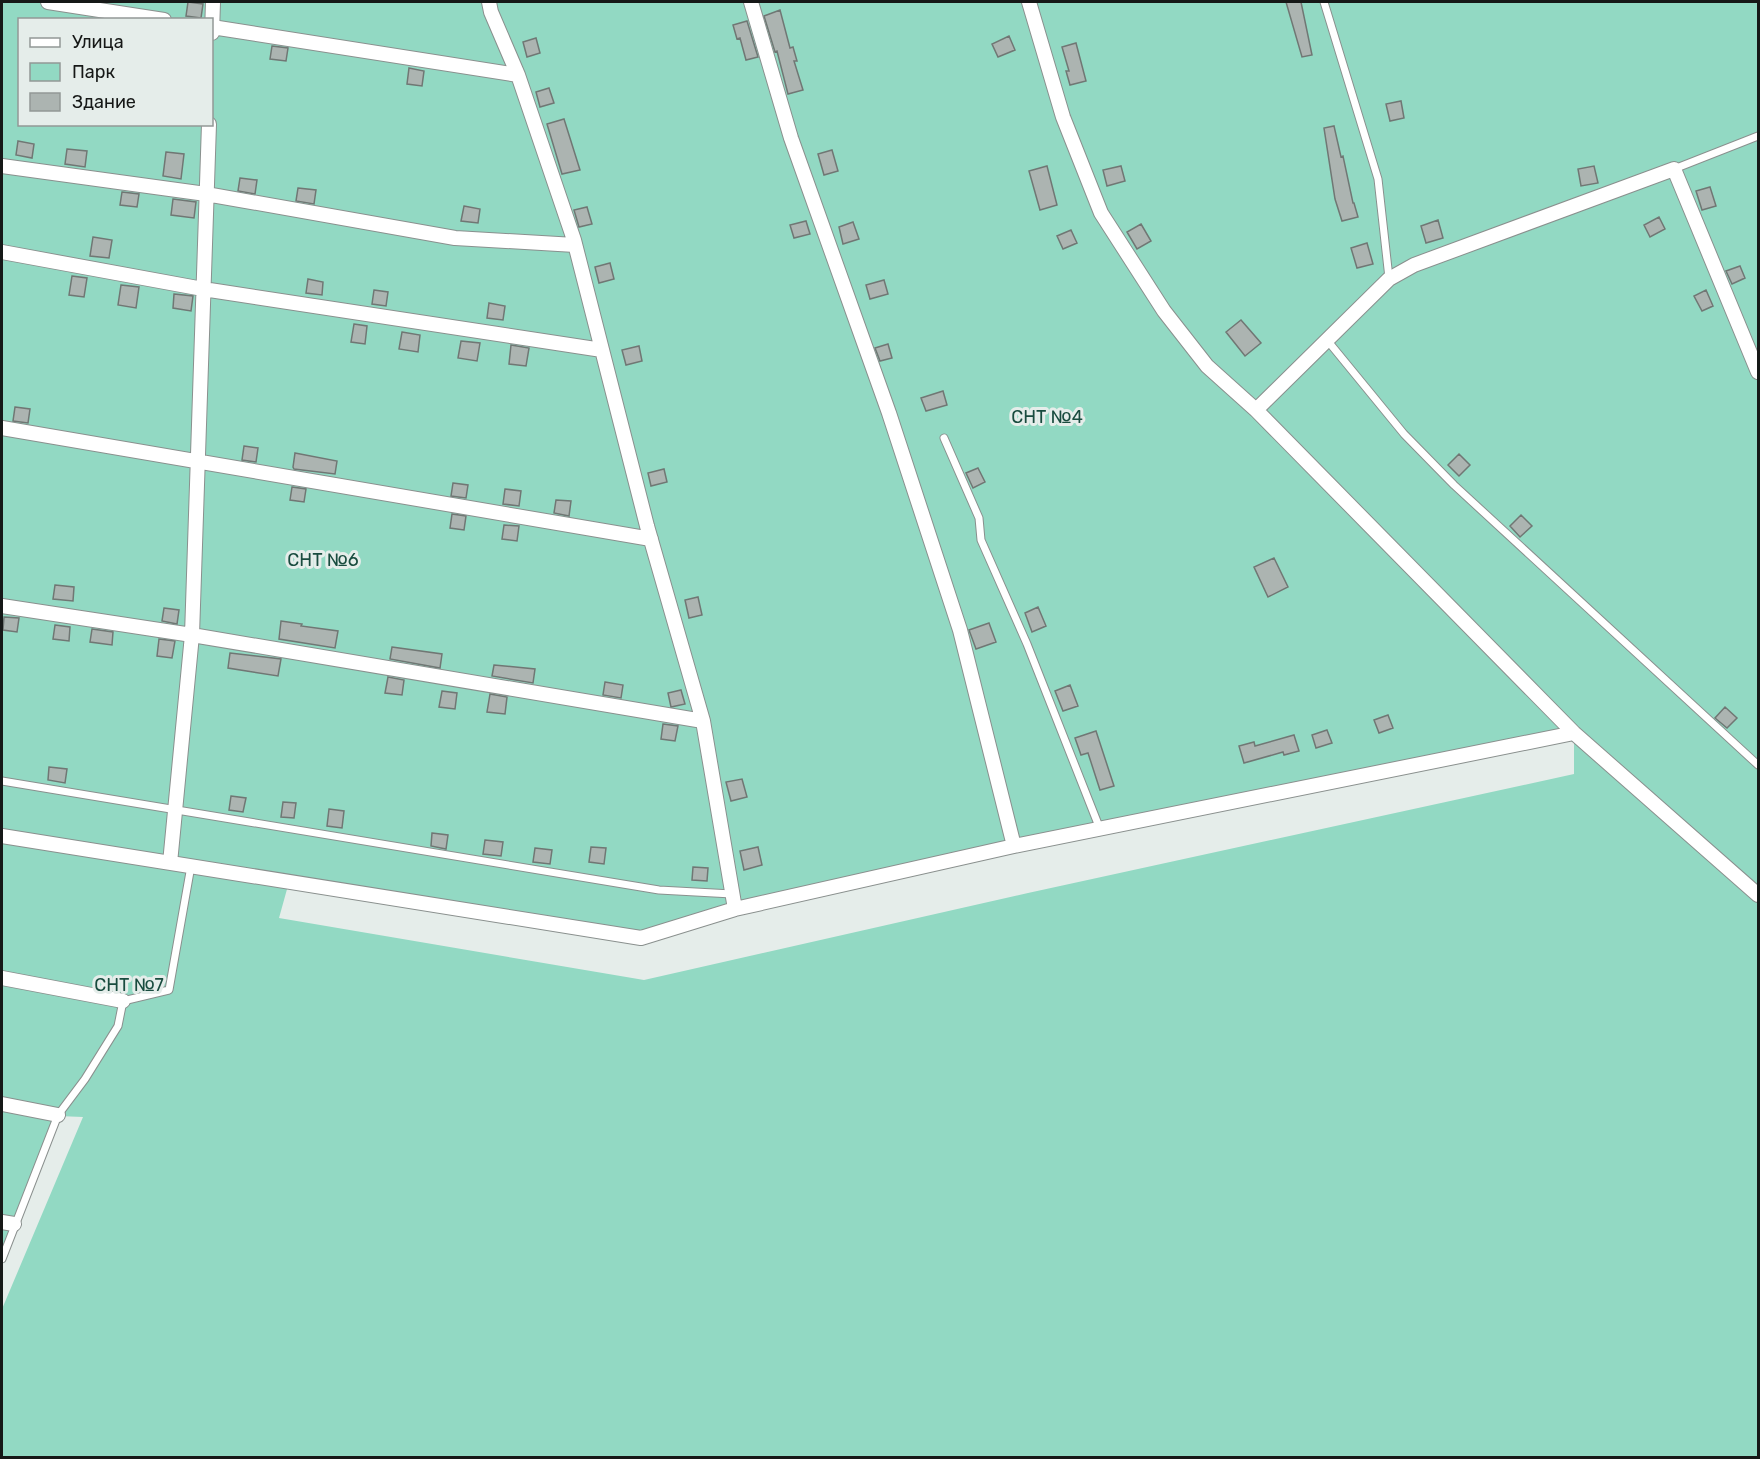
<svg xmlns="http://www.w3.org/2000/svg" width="1760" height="1459" font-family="Rubik,sans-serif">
	<rect width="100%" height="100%" fill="#e5edea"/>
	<path fill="#92d9c3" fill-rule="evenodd" d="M2 2H1758V1457H2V1309L83 1117 58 1116 2 1259ZM20 20H212V124H20ZM1574 733V774L1028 893 644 980 279 918 289 882 641 938 1014 846Z"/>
	<path fill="#acb4b1" stroke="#707774" stroke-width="1.5" d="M188 2 203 4 201 18 186 16Z
		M1286 2H1301L1312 55 1302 57Z
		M780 10 790 48 793 47 797 61H794L803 90 788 94 777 51 775 52 764 16Z
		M747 21 758 57 746 60 740 38 737 39 733 25Z
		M1009 36 1015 50 998 57 992 44Z
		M536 38 540 53 527 57 523 42Z
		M1076 43 1086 81 1070 85 1066 71H1069L1062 47Z
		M272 46 288 48 286 61 270 59Z
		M409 68 424 71 422 86 407 84Z
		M549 88 554 103 540 107 536 92Z
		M1401 101 1404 118 1390 121 1386 104Z
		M564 119 580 170 562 174 547 124Z
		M1334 126 1341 157 1343 156 1353 203H1354L1358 217 1342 221 1335 199 1324 128Z
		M18 141 34 144 32 158 16 155Z
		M67 149 87 151 85 167 65 164Z
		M832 150 838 171 824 175 818 154Z
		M166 152 184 154 181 179 163 176Z
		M1047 166 1057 205 1040 210 1029 171Z
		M1121 166 1125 181 1107 186 1103 170Z
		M1594 166 1598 183 1581 186 1578 169Z
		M240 178 257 180 255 194 238 191Z
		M1710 187 1716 206 1702 210 1696 191Z
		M298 188 316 190 314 204 296 201Z
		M122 192 139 194 137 207 120 205Z
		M173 199 196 202 194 218 171 215Z
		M464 206 480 209 478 223 461 221Z
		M587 207 592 224 579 227 574 210Z
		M1659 217 1665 229 1650 237 1644 225Z
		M1438 220 1443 238 1426 243 1421 226Z
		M806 221 810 234 794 238 790 225Z
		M853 222 859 239 843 244 839 227Z
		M1141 224 1151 241 1137 249 1127 232Z
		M1071 230 1077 243 1063 249 1057 236Z
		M93 237 112 240 109 258 90 256Z
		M1367 243 1373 264 1357 268 1351 248Z
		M610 263 614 279 599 283 595 267Z
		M1740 266 1745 278 1732 284 1726 271Z
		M72 276 87 278 84 297 69 295Z
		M308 279 323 282 322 295 306 293Z
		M884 280 888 294 870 299 866 285Z
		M121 285 139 287 136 308 118 305Z
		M374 290 388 292 386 306 372 304Z
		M1706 290 1713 306 1702 311 1694 296Z
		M174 294 193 296 191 311 173 308Z
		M489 303 505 306 503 320 487 318Z
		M1241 320 1261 343 1245 356 1226 332Z
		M354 324 367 326 365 344 351 342Z
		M402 332 420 335 418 352 399 349Z
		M461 341 480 343 477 361 458 358Z
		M888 344 892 358 880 361 875 348Z
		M511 345 529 348 526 366 509 364Z
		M639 346 642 361 626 365 622 350Z
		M943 391 947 405 926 411 921 398Z
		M15 407 30 409 28 423 13 421Z
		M244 446 258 448 256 462 242 460Z
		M295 453 337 461 335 474 294 469 293 467Z
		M1459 454 1470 465 1459 476 1448 465Z
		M978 468 985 482 973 488 966 473Z
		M664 469 667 482 651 486 648 473Z
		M453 483 468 485 466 498 451 496Z
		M292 487 306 489 304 502 290 500Z
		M505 489 521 491 519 506 503 504Z
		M556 500 571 501 569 516 554 513Z
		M452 514 466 516 464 530 450 528Z
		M1521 515 1532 526 1520 537 1510 526Z
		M504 525 519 526 517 541 502 539Z
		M1274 558 1288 587 1268 597 1254 567Z
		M55 585 74 587 73 601 53 599Z
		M698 597 702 615 689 618 685 600Z
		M1038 607 1046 626 1032 632 1025 613Z
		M164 608 179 610 177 624 162 621Z
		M4 617 19 618 17 632 3 630Z
		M281 621 302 624 301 626 338 631 335 648 279 639Z
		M989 623 996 642 976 649 969 630Z
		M55 625 70 627 69 641 53 639Z
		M92 629 113 632 112 645 90 642Z
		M159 639 175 641 172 658 157 656Z
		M392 647 442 654 440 668 390 659Z
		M230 653 281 659 278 676 228 668Z
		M494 665 535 669 533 683 492 676Z
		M388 677 404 680 402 695 385 693Z
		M605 682 623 685 621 698 603 695Z
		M1070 685 1078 706 1063 711 1055 691Z
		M681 690 685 704 671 707 668 693Z
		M442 691 457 693 455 709 439 707Z
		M490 694 507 697 505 714 487 712Z
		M1725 707 1737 718 1727 728 1715 718Z
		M1388 715 1393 728 1379 733 1374 720Z
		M663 724 678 726 675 741 661 739Z
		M1327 730 1332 743 1316 748 1312 735Z
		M1096 731 1114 786 1100 790 1088 753 1081 755 1075 738Z
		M1294 735 1299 751 1284 755 1283 752 1244 763 1239 746 1254 742 1255 746Z
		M49 767 67 769 65 783 48 780Z
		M742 779 747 797 731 801 726 782Z
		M231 796 246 798 243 812 229 810Z
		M283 802 296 803 294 818 281 817Z
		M329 809 344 811 342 828 327 826Z
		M432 833 448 835 446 849 431 846Z
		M485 840 503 842 501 856 483 854Z
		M591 847 606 848 604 864 589 862Z
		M758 847 762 865 744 870 740 851Z
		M535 848 552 850 550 864 533 862Z
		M693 867 708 868 707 881 692 880Z"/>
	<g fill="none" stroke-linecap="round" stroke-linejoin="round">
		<defs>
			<path id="service" d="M1324 2 1378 179 1389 278
				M1674 169 1758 136
				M1327 340 1404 434 1454 485 1758 765
				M944 438 979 518 981 540 1027 644 1100 829
				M2 781 659 890 732 894
				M2 1259 58 1115 85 1079 118 1026 123 1001 169 990 191 866"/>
			<path id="minor" d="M48 2 164 20
				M489 2 491 12 518 75 574 240 647 526 703 721 735 909
				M751 2 791 138 889 413 960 630 1014 846
				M1029 2 1063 117 1101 213 1164 311 1207 366 1256 410 1574 733 1758 895
				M212 27 518 75
				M212 33 213 2
				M2 166 206 194 455 238 575 245
				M2 252 203 289 602 350
				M1256 410 1389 279 1414 265 1674 169 1758 372
				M2 428 651 539
				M2 606 192 635 703 721
				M2 836 641 938 735 909 1014 846 1574 733
				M170 863 192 635 209 124
				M2 978 123 1001
				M2 1104 58 1115
				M2 1222 14 1224"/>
		</defs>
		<use href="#service" stroke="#8a908e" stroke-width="9"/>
		<use href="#minor" stroke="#8a908e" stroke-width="16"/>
		<use href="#service" stroke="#fff" stroke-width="7"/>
		<use href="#minor" stroke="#fff" stroke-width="14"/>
	</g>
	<g text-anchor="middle" stroke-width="6" stroke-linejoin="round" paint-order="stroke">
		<g font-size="18" fill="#194c3f" stroke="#e5edea">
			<text x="1047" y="423">СНТ №4</text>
			<text x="323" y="566">СНТ №6</text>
			<text x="129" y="991">СНТ №7</text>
		</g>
	</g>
	<rect width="1760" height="1459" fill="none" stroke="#161817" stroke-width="6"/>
	<rect x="18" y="18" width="195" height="108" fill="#e5edea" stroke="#929896" stroke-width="1.5"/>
	<rect x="30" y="38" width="30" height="9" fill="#ffffff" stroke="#929896" stroke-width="1.5"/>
	<text x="72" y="48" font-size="18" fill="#161817">Улица</text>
	<rect x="30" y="63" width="30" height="18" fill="#92d9c3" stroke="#929896" stroke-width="1.5"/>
	<text x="72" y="78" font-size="18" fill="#161817">Парк</text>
	<rect x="30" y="93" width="30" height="18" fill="#acb4b1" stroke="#929896" stroke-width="1.5"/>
	<text x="72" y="108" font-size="18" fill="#161817">Здание</text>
</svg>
